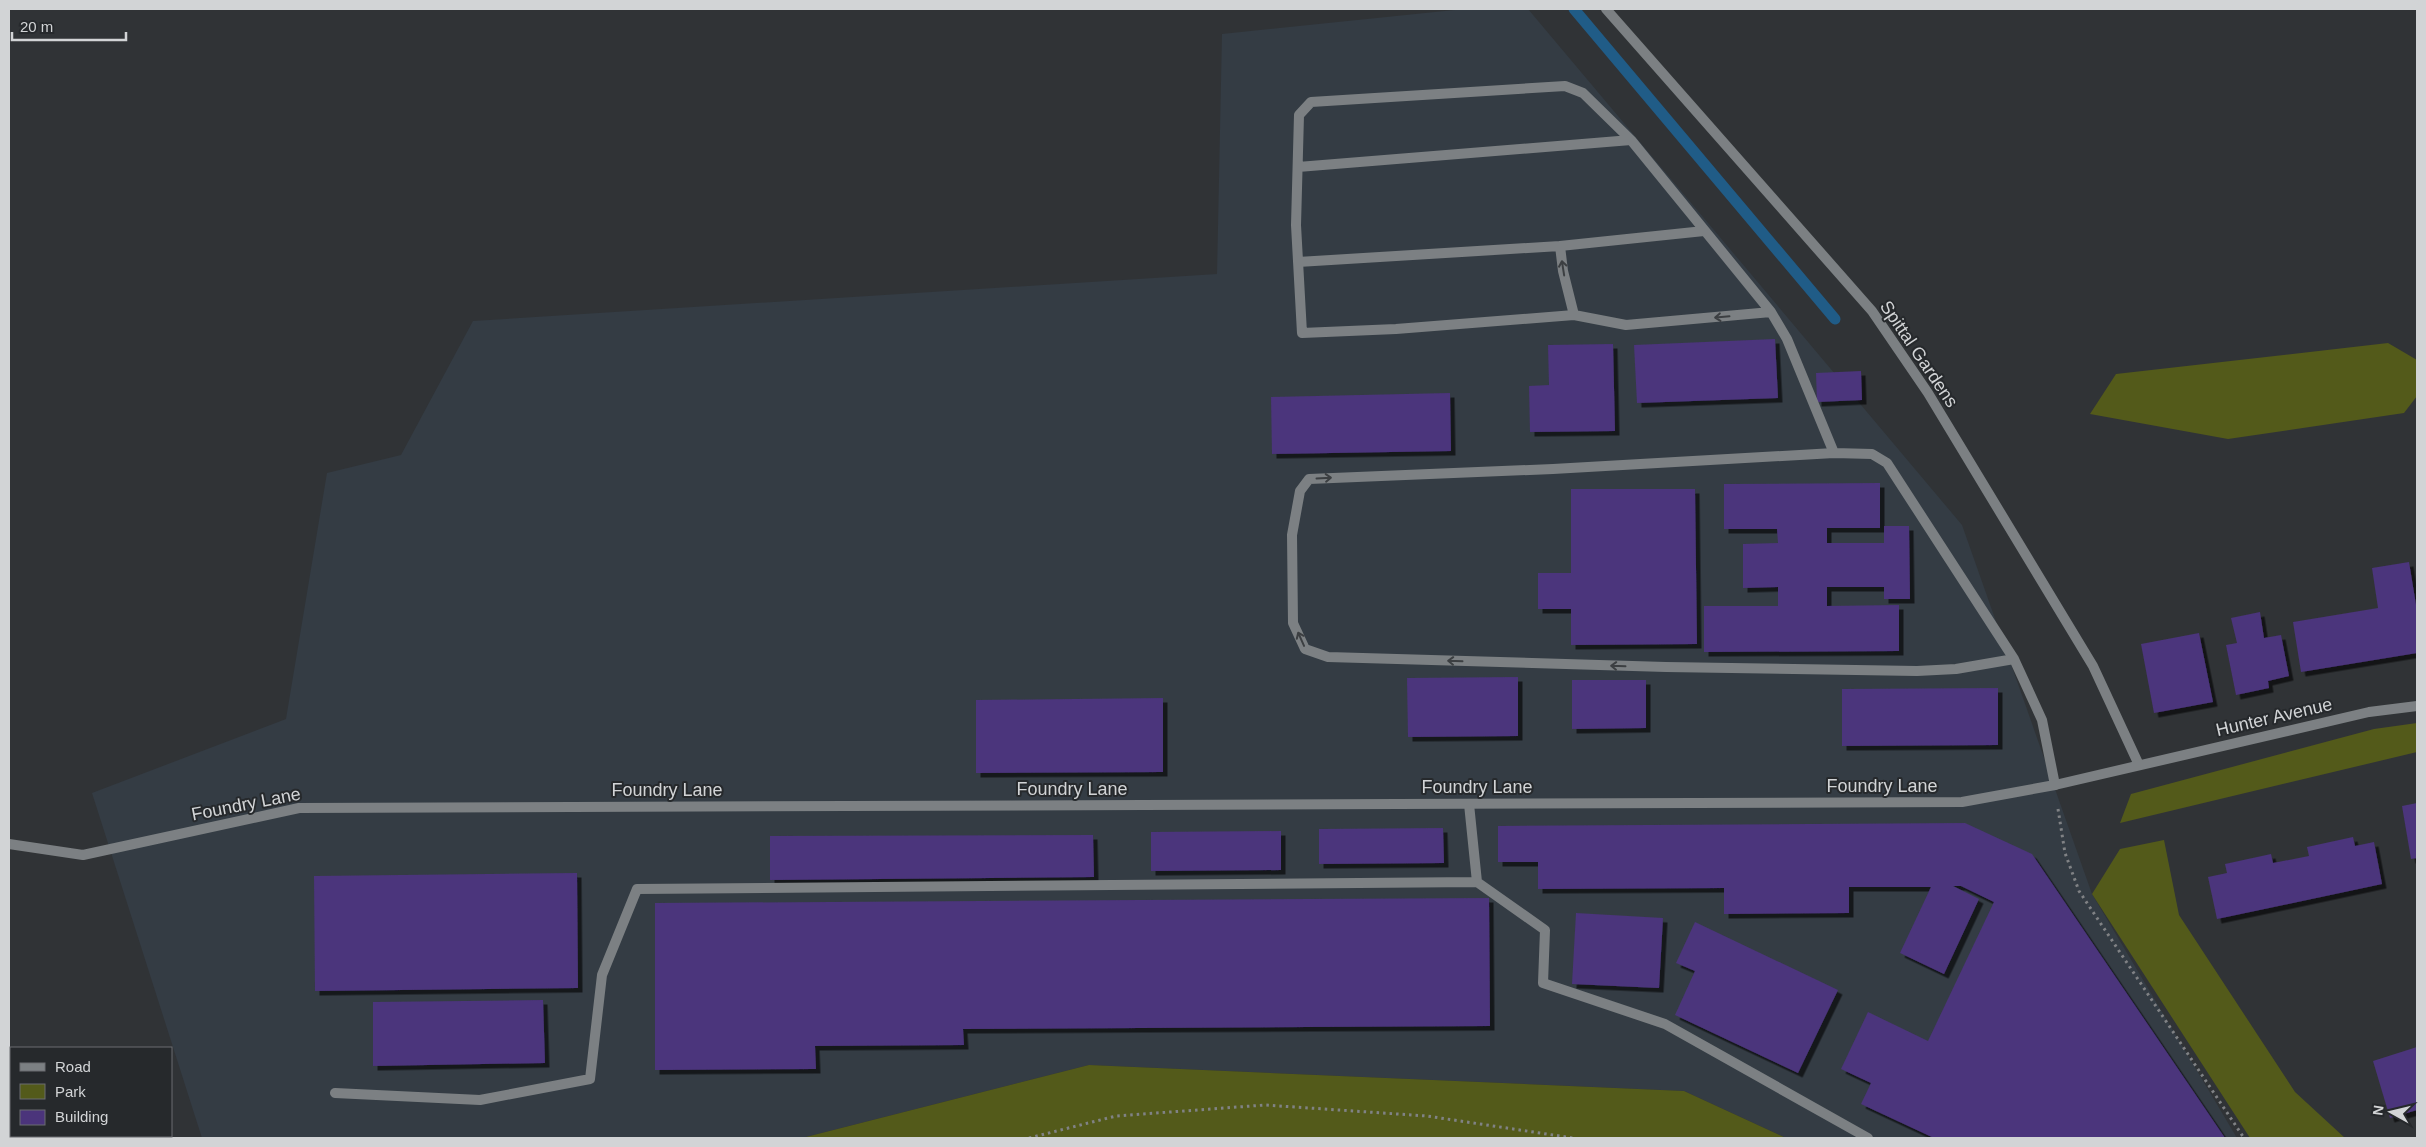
<svg xmlns="http://www.w3.org/2000/svg" width="2426" height="1147" font-family="Helvetica,sans-serif">
	<defs>
		<filter id="shadow"><feDropShadow dx="4.5" dy="4.5" stdDeviation="0" flood-color="#0009"/></filter>
	</defs>
	<rect width="100%" height="100%" fill="#303336"/>
	<path fill="#343c44" d="M1464 9H1528L1962 525 2092 894 2237 1138H1786L1684 1091 1089 1065 802 1138H202L92 793 286 719 327 473 401 455 473 321 1217 274 1222 34Z"/>
	<path fill="#535a1a" d="M2388 343 2417 360V396L2404 413 2228 439 2090 414 2116 374Z
		M2417 723V752L2120 823 2131 794 2374 729Z
		M2164 840 2179 915 2295 1092 2345 1138H2250L2092 894 2120 849Z
		M1089 1065 1684 1091 1786 1138H802Z"/>
	<g fill="none" stroke-linecap="round" stroke-linejoin="round">
		<path stroke="#205c87" stroke-width="11" d="M1574 9 1835 319"/>
	</g>
	<path fill="#4b347b" filter="url(#shadow)" d="M1775 339 1778 398 1637 403 1634 345Z
		M1613 344 1615 431 1530 432 1529 386 1549 385 1548 345Z
		M1861 371 1862 400 1817 402 1816 373Z
		M1450 393 1451 451 1272 454 1271 397Z
		M1880 483V528H1827V543H1884V526H1909L1910 599H1884V587H1827V606L1899 605V651L1704 652V606H1778V587L1743 588V544L1778 543 1777 529H1724V484Z
		M1571 489H1695L1697 644 1571 645V609H1538V573H1571Z
		M2409 562 2417 611V653L2301 672 2293 622 2378 608 2372 568Z
		M2260 612 2264 638 2281 635 2289 676 2268 681 2269 688 2236 695 2226 645 2237 643 2231 618Z
		M2199 633 2213 702 2154 713 2141 644Z
		M1518 677V736L1408 737 1407 678Z
		M1572 680H1646V728L1572 729Z
		M1998 688V745L1842 746V689Z
		M1163 698V772L976 773V700Z
		M2417 803V858L2411 859 2402 806Z
		M1965 823 2032 854 2225 1138H1934L1861 1104 1871 1083 1841 1069 1868 1012 1928 1041 1994 902 1961 886H1953L1979 899 1944 974 1900 953 1931 887H1849V913L1724 914V888L1538 889V862H1498V826Z
		M1443 828 1444 863 1319 864V829Z
		M1281 831V870L1151 871V832Z
		M1093 835 1094 877 770 880V836Z
		M2353 837 2355 846 2374 842 2382 884 2217 919 2208 877 2227 873 2225 864 2271 854 2273 863 2309 856 2307 847Z
		M577 873 578 988 315 991 314 876Z
		M1489 898 1490 1026 963 1029 964 1045 815 1046 816 1069 655 1070V903Z
		M1576 913 1663 918 1659 988 1572 984Z
		M1695 922 1838 990 1798 1073 1675 1015 1695 971 1676 963Z
		M543 1000 545 1063 373 1066V1002Z
		M2417 1047V1110L2390 1118 2373 1061Z"/>
	<g fill="none" stroke-linecap="round" stroke-linejoin="round">
		<path stroke="#808285" stroke-width="3" stroke-dasharray="2.5 4" stroke-linecap="butt" d="M2058 809 2065 853 2079 891 2244 1138
			M1029 1138 1116 1116 1265 1105 1427 1116 1573 1138"/>
		<path stroke="#7c8083" stroke-width="10" d="M1298 167 1631 140
			M1298 262 1560 246
			M1771 312 1626 325 1574 315 1396 329 1302 333 1296 225 1299 115 1311 102 1565 86 1583 93 1631 140 1771 312 1787 339 1834 453
			M1574 315 1563 271 1560 246 1704 231
			M2014 659 1956 669 1917 671 1666 667 1328 657 1305 649 1293 623 1292 535 1300 491 1309 479 1553 469 1834 453 1872 454 1887 463 2014 659 2042 720 2055 785
			M1469 804 1477 882 1545 930 1543 983 1665 1024 1868 1138
			M335 1093 480 1100 590 1079 602 975 637 889 1477 882"/>
		<path stroke="#7c8083" stroke-width="10" d="M1606 9 1872 311 1928 393 2093 666 2139 765"/>
		<path stroke="#7c8083" stroke-width="10" d="M9 844 83 855 299 808 1962 802 2055 785 2369 712 2417 706"/>
	</g>
	<defs><path id="oneway-shaft" d="M-6 0H5M1.5-3L5.5 0L1.5 3" fill="none" stroke-width="1.6" stroke-linecap="round" stroke-linejoin="round" transform="scale(1.25)"/></defs>
	<g stroke="#3c3f42">
		<use href="#oneway-shaft" transform="translate(1563 268) rotate(-99)"/>
		<use href="#oneway-shaft" transform="translate(1722 317) rotate(175)"/>
		<use href="#oneway-shaft" transform="translate(1324 478) rotate(-3)"/>
		<use href="#oneway-shaft" transform="translate(1301 639) rotate(-114)"/>
		<use href="#oneway-shaft" transform="translate(1455 661) rotate(-178)"/>
		<use href="#oneway-shaft" transform="translate(1618 666) rotate(-178)"/>
	</g>
	<g text-anchor="middle" stroke-width="4" stroke-linejoin="round" paint-order="stroke">
		<g font-size="18" fill="#d2d4d6" stroke="#26292c">
			<text transform="translate(1919 354) rotate(56)" y="6">Spittal Gardens</text>
			<text transform="translate(2274 717) rotate(-13)" y="6">Hunter Avenue</text>
			<text x="1882" y="792">Foundry Lane</text>
			<text x="1477" y="793">Foundry Lane</text>
			<text x="1072" y="795">Foundry Lane</text>
			<text x="667" y="796">Foundry Lane</text>
			<text transform="translate(246 804) rotate(-11)" y="6">Foundry Lane</text>
		</g>
	</g>
	<rect width="2426" height="1147" fill="none" stroke="#d2d4d6" stroke-width="20"/>
	<rect x="10" y="1047" width="162" height="90" fill="#26292c" stroke="#6b6d70"/>
	<rect x="20" y="1063" width="25" height="8" fill="#7c8083" stroke="#6b6d70"/>
	<text x="55" y="1072" font-size="15" fill="#d2d4d6">Road</text>
	<rect x="20" y="1084" width="25" height="15" fill="#535a1a" stroke="#6b6d70"/>
	<text x="55" y="1097" font-size="15" fill="#d2d4d6">Park</text>
	<rect x="20" y="1110" width="25" height="15" fill="#4b347b" stroke="#6b6d70"/>
	<text x="55" y="1122" font-size="15" fill="#d2d4d6">Building</text>
	<g transform="translate(2391 1112) rotate(278)" stroke="#26292c" stroke-width="4" paint-order="stroke">
	<path d="M0-4L9 19L0 12L-9 19Z" fill="#d2d4d6"/>
	<text y="-8" font-size="14" font-weight="bold" text-anchor="middle" fill="#d2d4d6">N</text>
	</g>
	<path d="M12 32v8h114v-8" fill="none" stroke="#d2d4d6" stroke-width="2.5"/>
	<text x="20" y="32" font-size="15" fill="#d2d4d6" stroke="#26292c" stroke-width="4" paint-order="stroke">20 m</text>
</svg>
